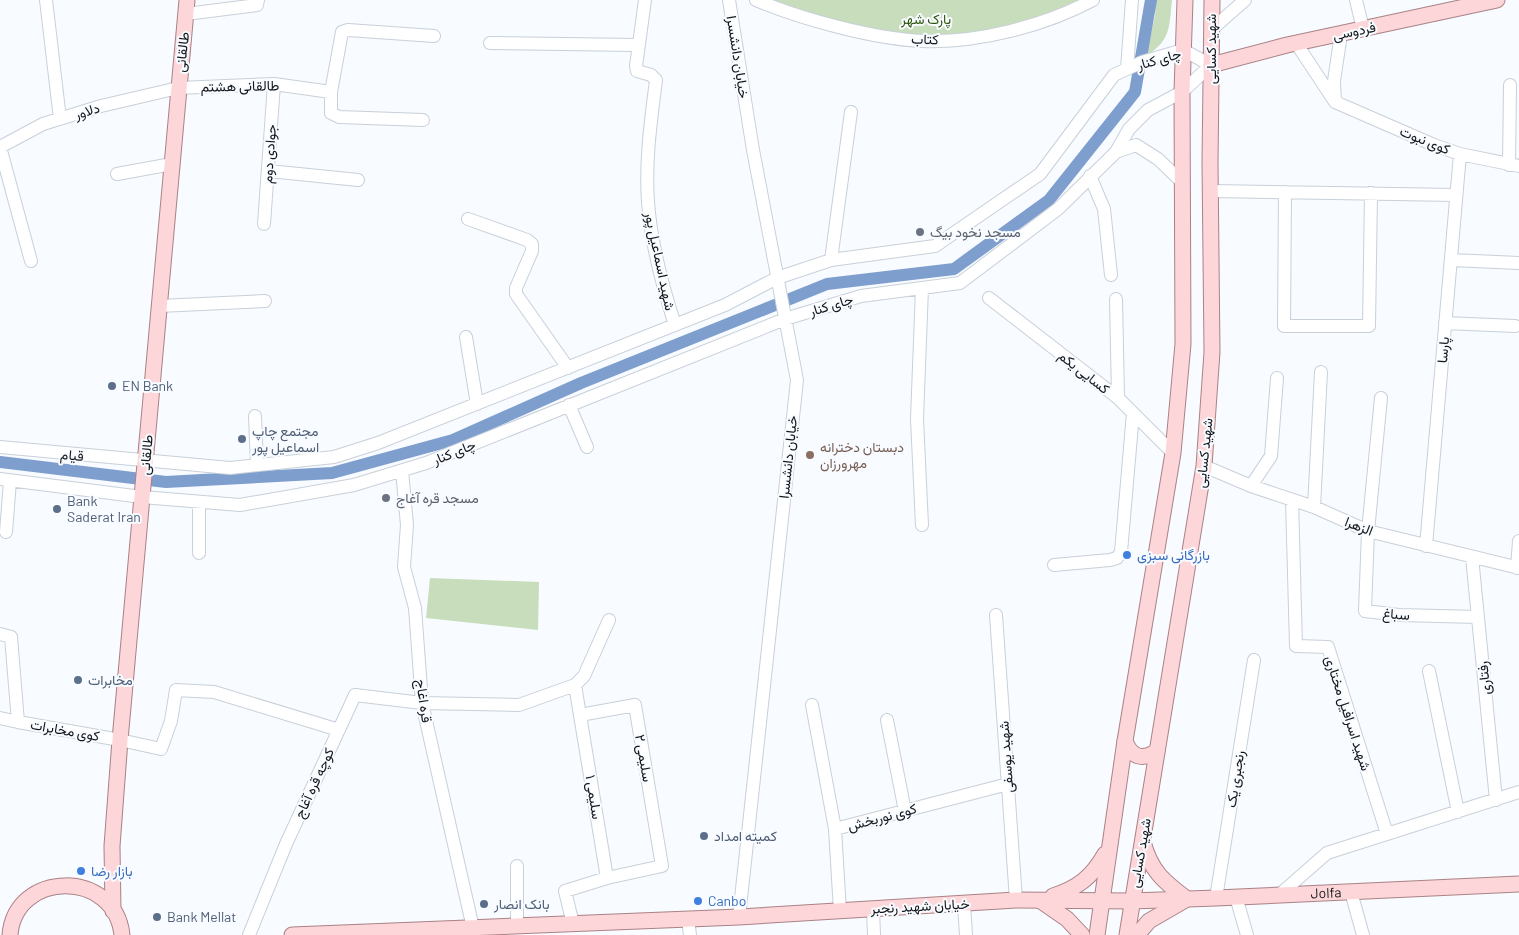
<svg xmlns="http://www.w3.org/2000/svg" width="1519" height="935" font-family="Barlow,Vazirmatn,sans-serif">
	<rect width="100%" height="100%" fill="#f8fbff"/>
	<path fill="#c8ddbc" d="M766 0H1086L1079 5 989 32 920 37 863 32Z
		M1156 0H1172C1169 28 1171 40 1146 56L1155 16Z
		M430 578 539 582 538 630 426 618Z"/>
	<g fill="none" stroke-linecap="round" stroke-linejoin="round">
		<path stroke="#7e9ece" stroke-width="12" d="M0 462 166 482 332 473 453 440 581 383 827 284 954 269 1049 200 1135 92 1151 0"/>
		<defs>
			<path id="minor" d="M46 0 60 119
				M645 0 636 66 637 71 651 75 656 80C651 120 645 161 648 202 651 244 662 285 675 325
				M729 0 753 150 797 380 739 917
				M756 0C801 19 874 39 923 41 978 43 1044 26 1093 0
				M1356 0 1363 29
				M186 14 257 5 258 0
				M1211 30 1245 0
				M490 43 637 45
				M1296 43 1335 102 1434 145 1460 154 1519 166
				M1127 69 1132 0
				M1335 102 1334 81 1341 34
				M423 120 339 117 331 113V92L342 32 348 30 434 36
				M0 147 43 124 101 106 178 88 274 84 331 92
				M0 147 31 261
				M1116 152 1136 145 1158 159 1182 182
				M1509 165 1510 85
				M269 171 358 180
				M117 174 172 164
				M1090 176 1104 209 1111 275
				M1211 191 1456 195
				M1285 192 1284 326H1369L1371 193
				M468 219 527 240 532 244V251L516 288V294L568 368
				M264 224 274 84
				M831 260 851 112
				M1451 260 1519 263
				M922 288 917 419 922 525
				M989 298 1118 398 1173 453
				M1116 299 1118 398
				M159 306 265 301
				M1445 323 1515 326
				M466 337 477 404
				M1381 398 1368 531 1365 611 1399 615 1478 617
				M569 405 587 447
				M255 416 257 465
				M0 447 230 468 334 457 378 443 725 305 777 278 831 260 935 246 1040 174 1114 75 1142 62 1183 50 1211 65 1182 92 1148 110 1129 129 1116 152 1058 209 960 283 861 296 785 319 426 463 354 485 240 505 142 497 0 479
				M1204 466 1251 486 1314 507 1368 531 1519 568
				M402 471 407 525 404 567 415 608 422 703 473 928 471 935
				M1251 486 1271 456 1277 378
				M1292 500 1296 646 1328 647 1387 834
				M199 502V553
				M1314 507 1321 372
				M6 532 10 481
				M1426 546 1460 154
				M1472 557 1496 800
				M1054 565 1110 560 1117 558 1121 552 1133 413
				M1517 568 1519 541
				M996 615 1016 900
				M0 634 11 637 18 722 120 740 161 749 171 721 176 690 214 692 339 730
				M1429 671 1458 812
				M575 685 607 878
				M812 705 835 829
				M0 718 18 722
				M887 720 905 811
				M1351 892 1363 935
				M1278 896 1327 853 1519 792
				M1236 897 1247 935
				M1216 898 1254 660
				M964 904 966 935
				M873 909 874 935
				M840 911 835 829 1008 784
				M688 919 690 935
				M573 924 565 891 607 878 662 866 635 705 580 715
				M517 927V866
				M249 935 286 844 355 695 422 703 519 705 575 685 584 676 609 620"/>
			<g id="major">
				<path d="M1211 65 1287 45 1497 0"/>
				<path d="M1125 741C1131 757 1142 761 1157 751"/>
				<path d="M1053 896C1078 888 1092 877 1105 854"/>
				<path d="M1041 901 1067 919 1082 935"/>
				<path d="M113 911 112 846 120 740 187 0"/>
				<path d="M10 935C15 870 115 869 122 935"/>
				<path id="s1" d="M292 935 739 917 1016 900 1132 901 1216 898 1519 884"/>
				<path d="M1097 935 1125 741 1173 453 1183 344 1182 92 1185 0"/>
				<path d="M1127 935 1204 466 1212 352 1210 162 1212 0"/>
				<path d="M1137 935 1149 921 1187 899C1163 881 1151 871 1143 842"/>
			</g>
		</defs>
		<use href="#minor" stroke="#c8d0d9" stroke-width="14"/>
		<use href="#major" stroke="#aa8285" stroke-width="17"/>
		<use href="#minor" stroke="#fff" stroke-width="12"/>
		<use href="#major" stroke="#fdd6d9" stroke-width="15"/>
	</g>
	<g fill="#6b7280" stroke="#f8fbff" stroke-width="2">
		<circle cx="920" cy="232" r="5"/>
		<circle cx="386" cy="498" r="5"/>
	</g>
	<g fill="#5c6f8a" stroke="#f8fbff" stroke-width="2">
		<circle cx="112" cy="386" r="5"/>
		<circle cx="242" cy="439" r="5"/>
		<circle cx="57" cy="509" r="5"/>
		<circle cx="78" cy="680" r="5"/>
		<circle cx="704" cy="836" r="5"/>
		<circle cx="484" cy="904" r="5"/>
		<circle cx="157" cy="917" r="5"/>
	</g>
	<circle fill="#8d6e63" stroke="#f8fbff" stroke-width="2" cx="810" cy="455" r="5"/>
	<g fill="#3f7fe0" stroke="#f8fbff" stroke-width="2">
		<circle cx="1127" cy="555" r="5"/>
		<circle cx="81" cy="871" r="5"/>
		<circle cx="698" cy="901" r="5"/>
	</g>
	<g text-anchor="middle" stroke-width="4" stroke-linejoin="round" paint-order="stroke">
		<g font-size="14" fill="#2f570c" stroke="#f8fbff">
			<text x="926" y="24">پارک شهر</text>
		</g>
		<g font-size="14" fill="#14171a" stroke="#f8fbff">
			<text transform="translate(1354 31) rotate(-12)" y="5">فردوسی</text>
			<text transform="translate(925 39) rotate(2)" y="5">کتاب</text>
			<text transform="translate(1211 49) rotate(-90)" y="5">شهید کسایی</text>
			<text transform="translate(182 52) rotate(-84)" y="5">طالقانی</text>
			<text transform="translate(738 57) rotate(81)" y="5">خیابان دانشسرا</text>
			<text transform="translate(1159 59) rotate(-16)" y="5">چای کنار</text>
			<text transform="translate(240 86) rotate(-1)" y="5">طالقانی هشتم</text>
			<text transform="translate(87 111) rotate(-17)" y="5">دلاور</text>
			<text transform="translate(1425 140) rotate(22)" y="5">کوی نبوت</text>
			<text transform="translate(269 154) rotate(-86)" y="5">جوادی دوم</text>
			<text transform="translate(660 261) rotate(78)" y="5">شهید اسماعیل پور</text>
			<text transform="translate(831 305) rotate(-17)" y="5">چای کنار</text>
			<text transform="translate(1443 350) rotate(-85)" y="5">پارسا</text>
			<text transform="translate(1084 372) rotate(38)" y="5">کسایی یکم</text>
			<text transform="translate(454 452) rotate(-22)" y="5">چای کنار</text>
			<text transform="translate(1204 453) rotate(-84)" y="5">شهید کسایی</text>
			<text transform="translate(72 455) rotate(5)" y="5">قیام</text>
			<text transform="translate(146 455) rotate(-85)" y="5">طالقانی</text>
			<text transform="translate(788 457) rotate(-84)" y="5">خیابان دانشسرا</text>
			<text transform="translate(1359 526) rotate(21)" y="5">الزهرا</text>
			<text transform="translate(1396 614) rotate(4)" y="5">سباغ</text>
			<text transform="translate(1484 678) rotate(-96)" y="5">رفتاری</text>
			<text transform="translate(424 701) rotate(82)" y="5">قره اغاج</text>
			<text transform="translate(1348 713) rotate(72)" y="5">شهید اسرافیل مختاری</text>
			<text transform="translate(65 730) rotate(10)" y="5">کوی مخابرات</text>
			<text transform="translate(1006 757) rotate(-94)" y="5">شهید یوسفی</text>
			<text transform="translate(644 758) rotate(80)" y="5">سلیمی ۲</text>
			<text transform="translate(1235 779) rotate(-81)" y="5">رنجبری یک</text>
			<text transform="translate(314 783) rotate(-65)" y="5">کوچه قره آغاج</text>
			<text transform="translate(594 797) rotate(81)" y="5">سلیمی ۱</text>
			<text transform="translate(882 817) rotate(-15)" y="5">کوی نوربخش</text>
			<text transform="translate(1140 853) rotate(-80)" y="5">شهید کسایی</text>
			<text dy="5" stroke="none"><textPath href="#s1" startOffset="1035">Jolfa</textPath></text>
			<text transform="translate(920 906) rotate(-3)" y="5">خیابان شهید رنجبر</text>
		</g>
		<g font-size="14" fill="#5b616d" stroke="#f8fbff" text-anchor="start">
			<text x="930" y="237">مسجد نخود‌ بیگ</text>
			<text x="396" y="503">مسجد قره آغاج</text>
		</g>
		<g font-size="14" fill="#4e5e75" stroke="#f8fbff" text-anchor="start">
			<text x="122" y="391">EN Bank</text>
			<text x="252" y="436">مجتمع چاپ<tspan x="252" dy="16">اسماعیل پور</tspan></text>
			<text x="67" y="506">Bank<tspan x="67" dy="16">Saderat Iran</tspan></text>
			<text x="88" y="685">مخابرات</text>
			<text x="714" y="841">کمیته امداد</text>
			<text x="494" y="909">بانک انصار</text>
			<text x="167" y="922">Bank Mellat</text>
		</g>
		<g font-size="14" fill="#785e54" stroke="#f8fbff" text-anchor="start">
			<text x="820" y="452">دبستان دخترانه<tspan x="820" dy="16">مهرورزان</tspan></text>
		</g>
		<g font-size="14" fill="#366cbe" stroke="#f8fbff" text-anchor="start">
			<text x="1137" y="560">بازرگانی سبزی</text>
			<text x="91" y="876">بازار رضا</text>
			<text x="708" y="906">Canbo</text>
		</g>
	</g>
</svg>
